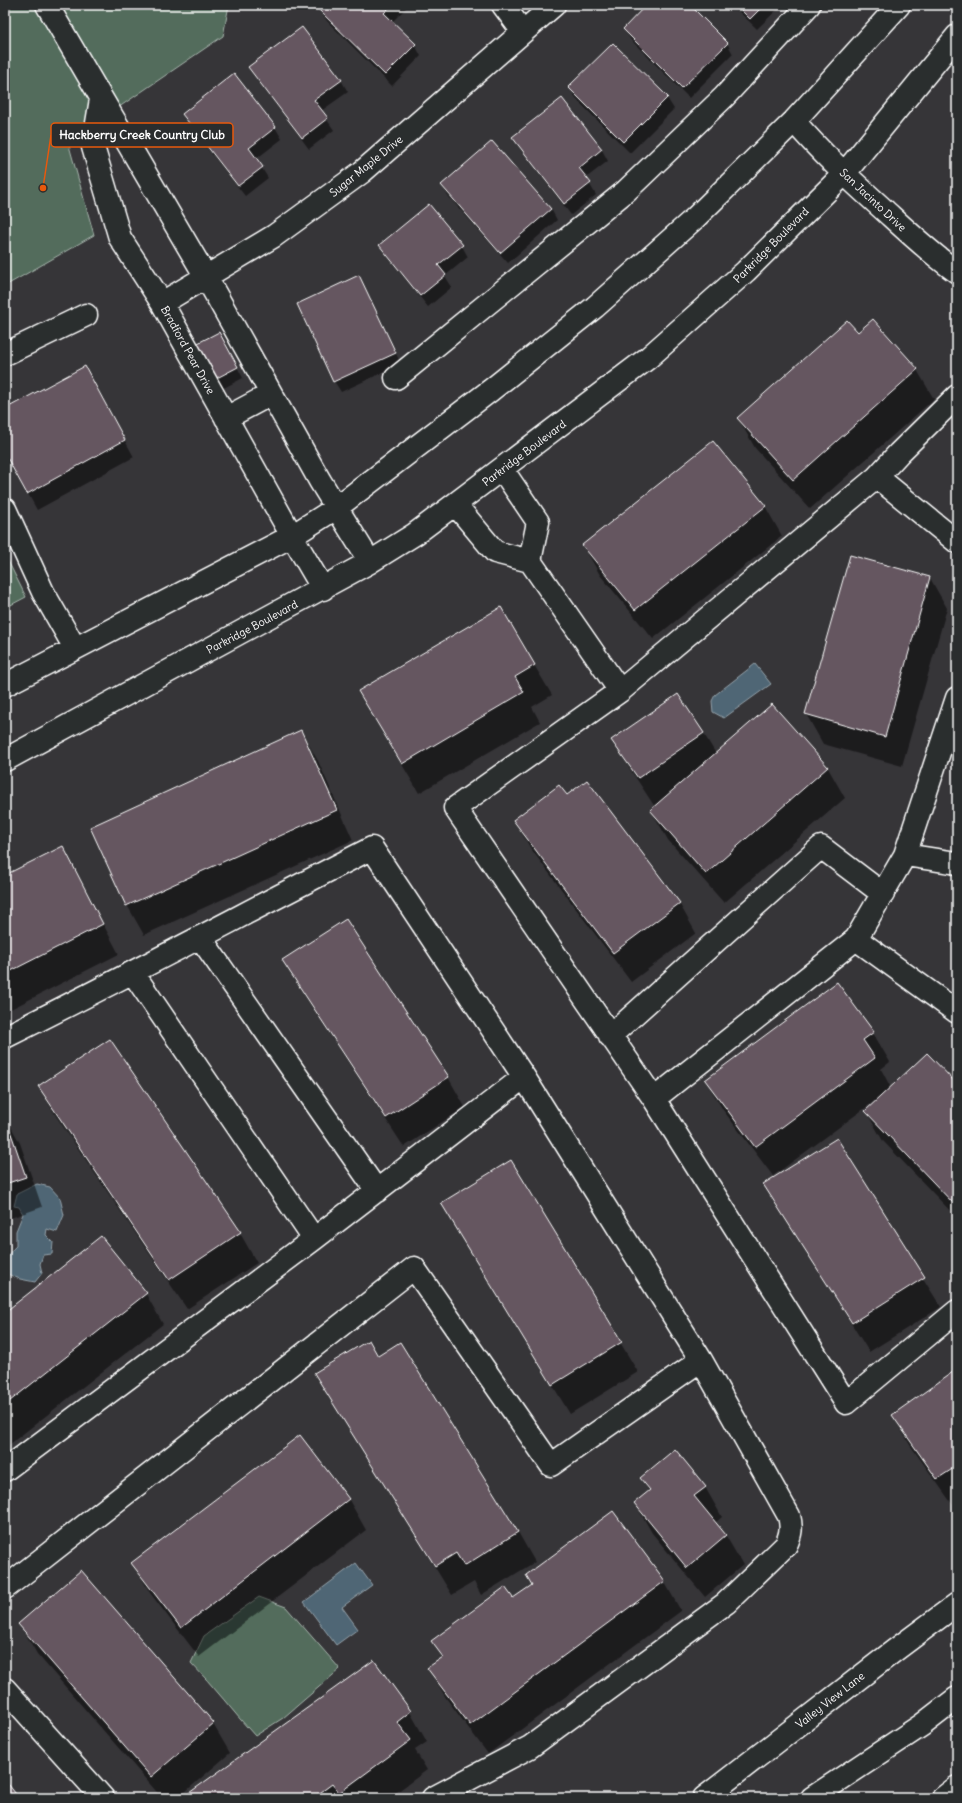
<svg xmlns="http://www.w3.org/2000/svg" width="962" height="1803" font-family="Delius,sans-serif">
	<rect width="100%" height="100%" fill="#363538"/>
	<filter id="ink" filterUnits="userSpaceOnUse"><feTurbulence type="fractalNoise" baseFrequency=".025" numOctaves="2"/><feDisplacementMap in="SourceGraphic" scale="8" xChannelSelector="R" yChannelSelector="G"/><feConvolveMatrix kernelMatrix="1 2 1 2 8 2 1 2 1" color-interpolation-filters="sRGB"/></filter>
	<g filter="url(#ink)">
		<path fill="#526c5c" stroke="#a8b6ae" d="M5 5H229L223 36 68 142 94 235 5 286Z
			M5 555 26 597 5 608Z
			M259 1597 286 1607 340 1669 283 1718 255 1736C233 1712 214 1686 191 1663L204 1636Z"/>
		<path fill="#4f6674" stroke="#95a3ac" d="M755 664 771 684 724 718 713 712 712 701 715 695Z
			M37 1184 50 1187 60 1198 64 1215 57 1232 47 1229 46 1235 53 1242 52 1254 43 1255 40 1264 42 1273 35 1282 20 1279 5 1273C5 1260 7 1254 16 1246V1231L23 1214 19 1207 14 1206 17 1194Z
			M356 1563 372 1585 342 1607 358 1629 336 1645 304 1602Z"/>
		<path fill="#0007" d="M325 5H404L406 8 392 22 415 45 421 56 392 86 327 21 320 10Z
			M648 5H688L727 43 733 54 689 98 631 40 624 29Z
			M732 5H782L757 29Z
			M613 44 667 98 674 109 630 153 576 99 570 87Z
			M250 67 341 80 348 92 321 111 334 130 309 149 256 78Z
			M562 99 602 150 608 161 586 178 596 195 571 215 520 148 513 137Z
			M183 114 275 127 282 139 256 159 268 178 245 196 189 125Z
			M442 186 551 209 557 220 508 263 449 197Z
			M380 245 462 246 468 257 445 276 452 287 428 307 387 256Z
			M359 277 401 364 341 392 334 381Z
			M858 334 917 370 934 399 810 509 755 448 738 418Z
			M225 344 243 378 222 389 216 378Z
			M94 384 134 457 37 510 5 452V410Z
			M765 506 782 536 653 639 600 575 583 545Z
			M851 556 930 578 947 608 902 766 823 744 806 714Z
			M500 608 552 695 532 707 540 722 419 793 376 721Z
			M677 696 704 734 716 754 772 705 828 768 845 798 724 903 668 840 651 810 655 807 630 769 613 740Z
			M301 731 318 761 353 840 144 935 127 905Z
			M567 796 679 903 696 933 631 982 531 849 514 820Z
			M62 847 119 954 5 1012V876Z
			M284 960 448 1077 465 1107 404 1147 301 990Z
			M873 1033 890 1062 881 1069 891 1088 957 1085V1218L883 1141 866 1111 877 1101 876 1100 773 1176 723 1110 706 1081Z
			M109 1040 240 1233 257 1263 187 1309 56 1116 39 1087Z
			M5 1116 20 1143 42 1207 5 1220Z
			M836 1139 941 1307 869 1352 765 1184Z
			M511 1162 638 1372 570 1414 460 1233Z
			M101 1237 146 1294 163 1324 5 1448V1313Z
			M378 1357 518 1532 535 1562 481 1595 474 1582 452 1595 316 1374Z
			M957 1370V1507L955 1508 910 1445 893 1415Z
			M299 1436 349 1500 366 1530 199 1657 150 1593 133 1563Z
			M641 1478 705 1487 722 1517 715 1523 726 1536 743 1565 705 1597 652 1533 635 1503 649 1491Z
			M81 1572 213 1724 230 1753 178 1798H162L37 1654 20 1624Z
			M664 1581 681 1611 488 1754 446 1698 429 1669 443 1659 433 1642 513 1600Z
			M374 1662 410 1712 427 1742 415 1750 427 1770 389 1798H184Z"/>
		<path fill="#655661" stroke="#fff" d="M323 5H392L384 13 416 44 385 75 319 10Z
			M646 5H690L728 43 682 88 623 29Z
			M736 5H764L750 19Z
			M302 27 342 80 314 100 328 118 302 138 248 67Z
			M613 43 668 97 623 142 568 87Z
			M234 73 276 127 249 148 263 167 238 186 182 114Z
			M562 98 602 149 579 168 591 183 564 204 512 137Z
			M492 141 551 209 500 253 441 185Z
			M429 204 463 245 438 265 446 275 420 296 379 245Z
			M359 275 396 353 333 382 297 304Z
			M873 319 918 369 793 480 737 418 847 320 858 332Z
			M219 332 238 367 215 379 196 344Z
			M85 366 125 440 27 494 5 454V409Z
			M713 441 766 506 635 610 582 545Z
			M850 555 930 577 885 737 805 714Z
			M501 607 535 665 515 677 524 692 402 764 358 691Z
			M678 694 704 733 638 778 611 740Z
			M772 704 828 767 706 874 650 810Z
			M301 730 337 810 126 906 90 827Z
			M587 780 680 903 613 953 513 820 559 785 567 795Z
			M63 846 103 924 5 974V875Z
			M346 919 449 1077 386 1118 282 960Z
			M837 982 874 1032 863 1040 875 1058 755 1147 705 1080Z
			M110 1039 241 1232 169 1280 38 1086Z
			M927 1053 957 1084V1201L954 1204 865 1111Z
			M5 1116 26 1177 5 1184Z
			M837 1138 925 1277 852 1323 763 1184Z
			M511 1160 622 1342 552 1385 441 1203Z
			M101 1236 147 1293 5 1405V1312Z
			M369 1340 378 1356 400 1342 518 1532 464 1566 456 1553 435 1566 314 1373Z
			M957 1369V1466L937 1479 892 1415Z
			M300 1435 349 1499 181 1628 131 1563Z
			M675 1449 706 1487 694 1496 726 1535 687 1568 634 1503 650 1490 640 1478Z
			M613 1511 665 1581 470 1725 427 1668 443 1657 431 1641 505 1587 513 1598 532 1585 526 1575Z
			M81 1570 214 1723 151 1777 18 1624Z
			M374 1660 411 1711 397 1722 411 1740 339 1793 332 1784 313 1798H182Z
			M5 1780 19 1798H5Z"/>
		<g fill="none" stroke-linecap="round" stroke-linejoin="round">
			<defs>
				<path id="minor" d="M47 5 206 277 320 481 370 562
					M503 5 523 32
					M101 99 93 147 120 238 162 303 292 536 323 589
					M794 121C821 153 852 181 883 209 907 231 930 253 957 272
					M162 303 274 236 362 172 554 5
					M5 354 86 315
					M396 378 626 191 724 97 809 5
					M226 418 271 394
					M502 469 538 522 530 561
					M877 477 899 453 957 396
					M455 504 495 552 530 561 620 691
					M5 509 43 592 75 648
					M957 542 877 477 620 691 455 808 654 1099 846 1403 957 1311
					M5 685 292 536 336 508 491 390 595 307 695 218 794 121 899 5
					M957 698 905 855 957 863
					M5 760 370 562 415 534 455 504 648 358 746 271 844 174 957 36
					M200 937 377 1191
					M856 939 957 1012
					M133 973 314 1239
					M610 1036 821 847 883 894
					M5 1037C128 976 249 911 372 848L524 1077 701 1360 789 1516C792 1527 791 1534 786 1545L726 1603 530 1747 433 1798
					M654 1099 856 939 905 855
					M5 1470 314 1239 524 1077
					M5 1588 414 1268 551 1465 701 1360
					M5 1689 103 1798"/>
				<path id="major" d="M704 1798 894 1651 957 1604"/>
				<path id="highway" d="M812 1798 922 1725 957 1698
					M943 1798 957 1787"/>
			</defs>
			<use href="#minor" stroke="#fff" stroke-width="25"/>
			<use href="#major" stroke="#fff" stroke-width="25"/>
			<use href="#highway" stroke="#fff" stroke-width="25"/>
			<use href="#minor" stroke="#2a2d2e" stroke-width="22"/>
			<use href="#major" stroke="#2a2d2e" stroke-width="22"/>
			<use href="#highway" stroke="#2a2d2e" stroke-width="22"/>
		</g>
	</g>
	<g text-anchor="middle" stroke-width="3" stroke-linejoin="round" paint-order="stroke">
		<g font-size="11" fill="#fff" stroke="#2a2d2e">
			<text transform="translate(366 166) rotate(-39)" y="4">Sugar Maple Drive</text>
			<text transform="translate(873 200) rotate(43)" y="4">San Jacinto Drive</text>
			<text transform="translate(771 245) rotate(-45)" y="4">Parkridge Boulevard</text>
			<text transform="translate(188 350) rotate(61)" y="4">Bradford Pear Drive</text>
			<text transform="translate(524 453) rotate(-37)" y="4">Parkridge Boulevard</text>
			<text transform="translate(252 627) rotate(-28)" y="4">Parkridge Boulevard</text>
			<text transform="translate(830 1700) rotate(-38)" y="4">Valley View Lane</text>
		</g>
	</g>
	<path fill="none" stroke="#e8590c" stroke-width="1.5" d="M43 188L51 135"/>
	<circle fill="#e8590c" stroke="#2a2d2e" stroke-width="1.5" cx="43" cy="188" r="4"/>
	<rect fill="#2a2d2e" stroke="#e8590c" stroke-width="1.5" x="51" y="123" width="182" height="24" rx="4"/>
	<g font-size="12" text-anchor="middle" font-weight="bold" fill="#fff">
		<text x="142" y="139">Hackberry Creek Country Club</text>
	</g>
	<rect width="962" height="1803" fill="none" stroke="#2a2d2e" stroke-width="20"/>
	<rect x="10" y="10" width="942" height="1783" fill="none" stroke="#fff" stroke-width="1.5" filter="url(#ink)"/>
</svg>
